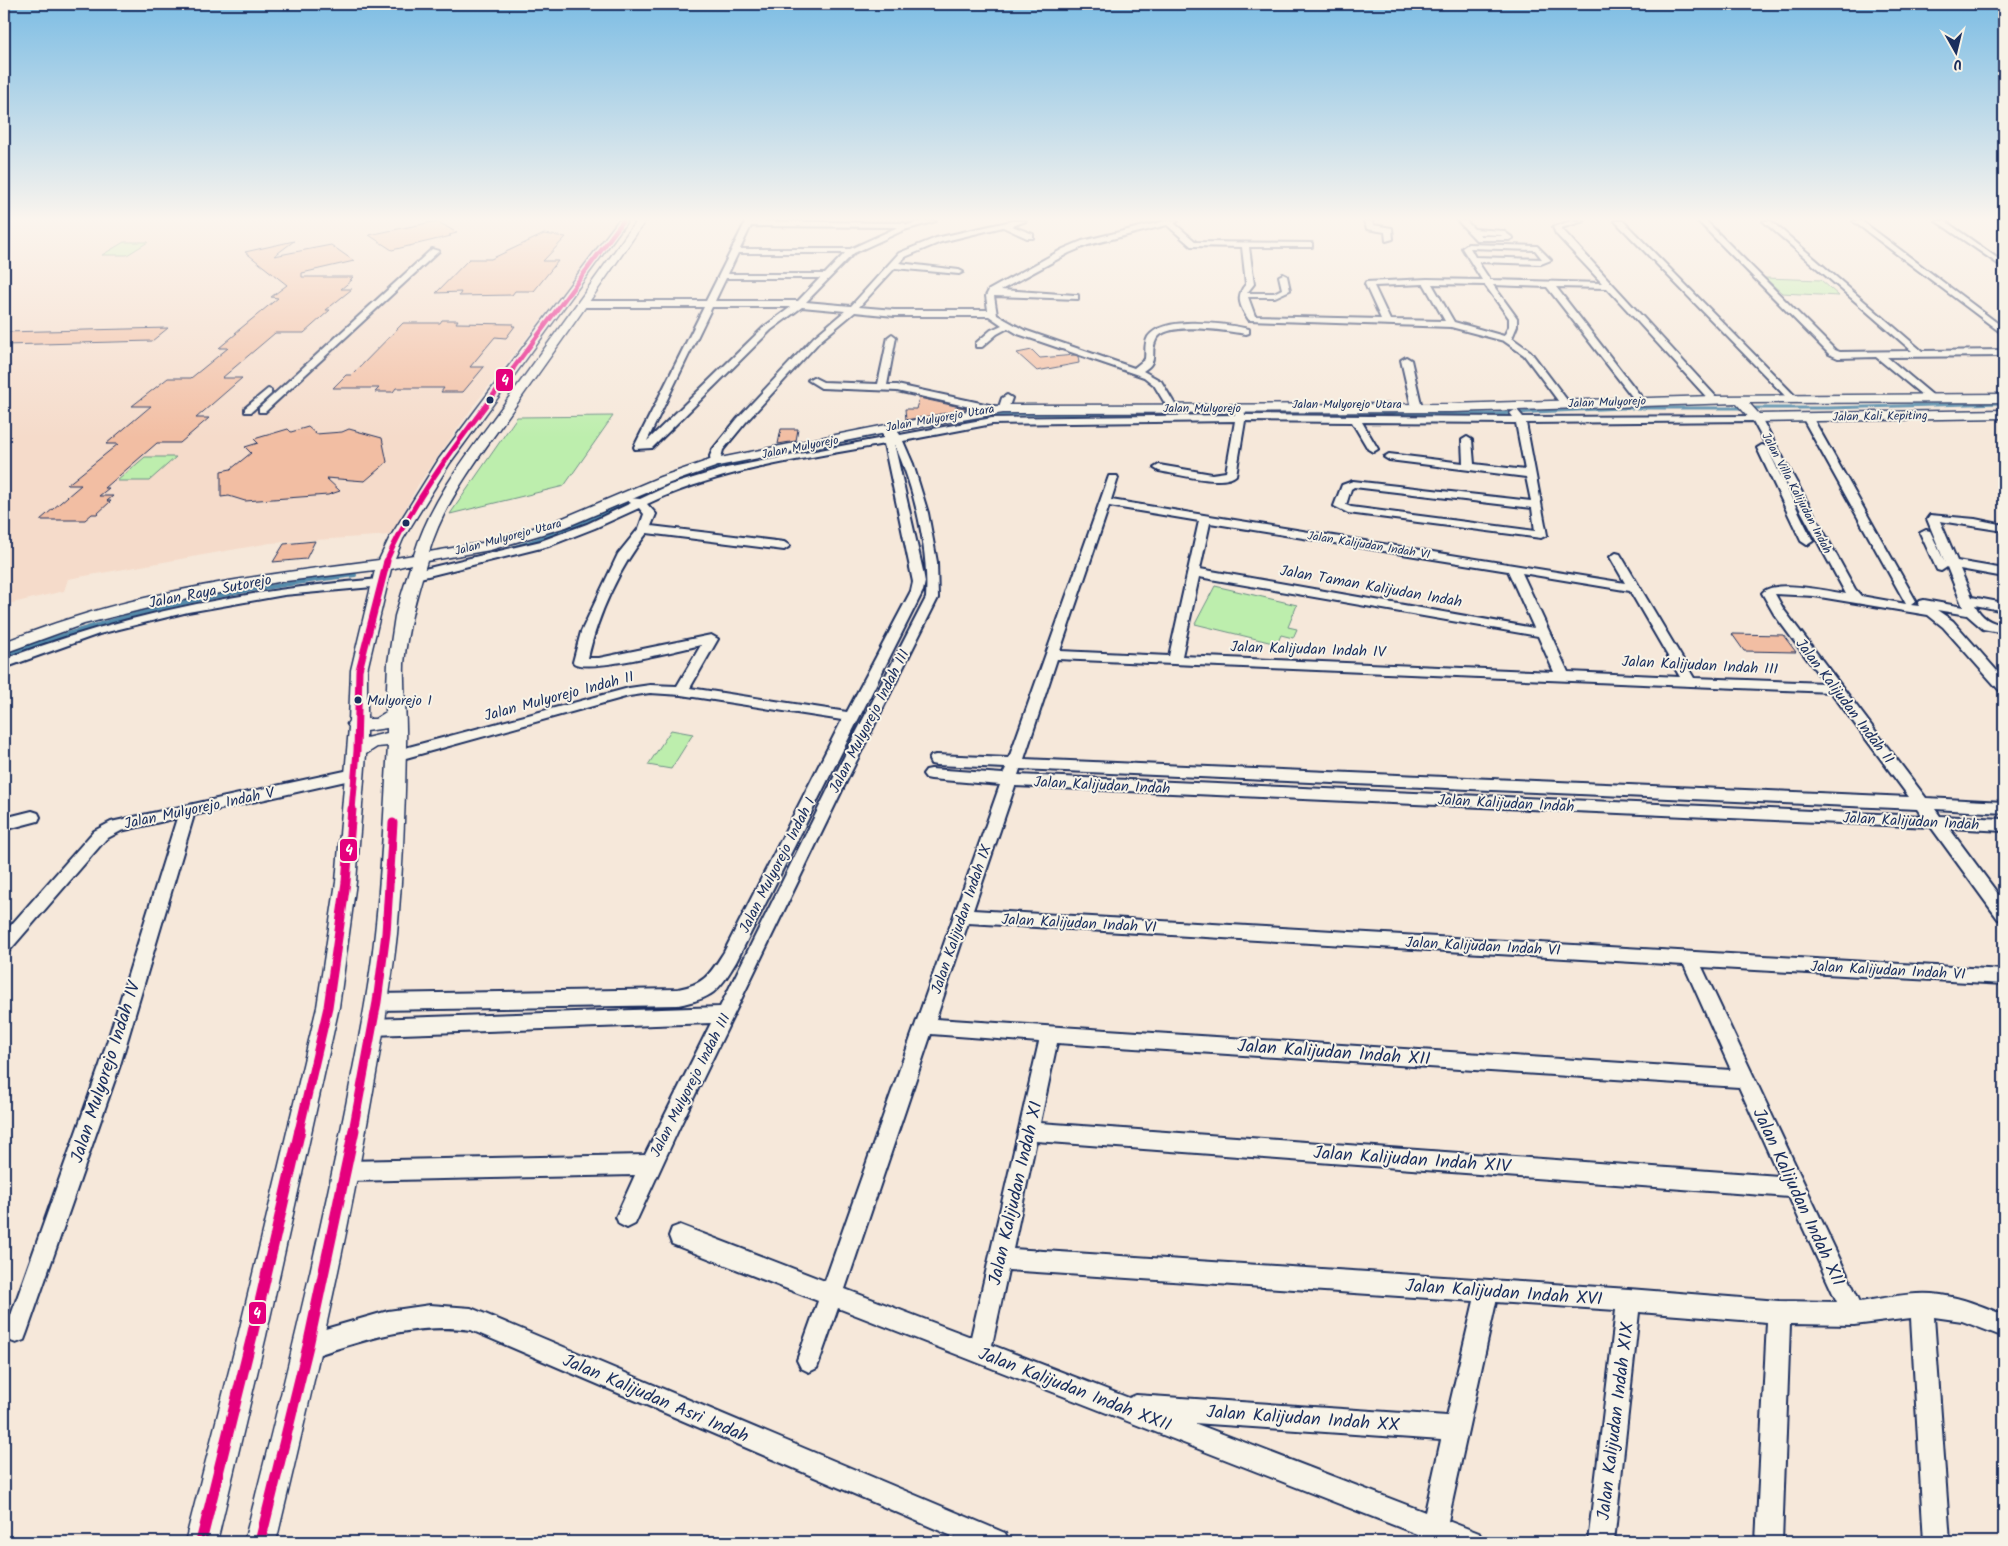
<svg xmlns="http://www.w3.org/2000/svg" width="2008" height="1546" font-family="Kalam,sans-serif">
	<rect width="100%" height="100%" fill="#f6e8da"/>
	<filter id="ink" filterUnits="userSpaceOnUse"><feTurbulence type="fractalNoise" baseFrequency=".02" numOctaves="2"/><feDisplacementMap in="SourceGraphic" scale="10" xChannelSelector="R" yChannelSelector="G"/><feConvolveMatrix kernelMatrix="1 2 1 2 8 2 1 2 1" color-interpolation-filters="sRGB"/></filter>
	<g filter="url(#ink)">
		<path fill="#f5dbca" d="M4 221H618L475 404 418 485 391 535 270 543 68 579 64 591 4 605Z"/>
		<path fill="#bdeead" stroke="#6c8e86" d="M124 242H148L127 255H102Z
			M1765 278 1821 280 1839 296 1782 293Z
			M613 416 564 486 450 514 517 417Z
			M145 457H176L149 481H117Z
			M1215 586 1297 605 1288 627 1297 629 1293 638 1281 635 1277 644 1195 624Z
			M671 730 693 734 671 769 648 765Z"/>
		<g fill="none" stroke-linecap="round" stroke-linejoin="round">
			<path stroke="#568cab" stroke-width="3" d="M961 420 1017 414H1493L1622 408H1829L2004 403
				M765 457 912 428
				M706 470 745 461
				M507 549C567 531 622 506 678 480"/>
			<path stroke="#568cab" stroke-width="4" d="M4 656C119 612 233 590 355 575"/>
		</g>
		<path fill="#f2bea3" stroke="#1b2f5e" d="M437 221 457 233 449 235 451 236 392 250 369 235Z
			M544 234 566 237 543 261H558L534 291H515L512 295 459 296 461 292 436 293 469 259H491Z
			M294 241 274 256 331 245 354 261 302 273V277H353L350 280H352L341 289H352L326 310H330L304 333H275L222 378H242L196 418H209L180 443H157L105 488H109L99 496H113L107 501H111L97 514H92L85 520H40L81 485H67L118 444H106L151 406H132L168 378H191L228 348H219L237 333H235L278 298 271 297 287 285 245 252Z
			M442 320H458L456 323 514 324 512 326H515L506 338 495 337 470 367H484L463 392H441L444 388H396L393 392H375L379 388H333L346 375H352L403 323H440Z
			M168 328 152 341 4 345V332Z
			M1032 350 1040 358 1075 355 1078 356 1079 363 1037 371 1017 353Z
			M919 398 969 409 906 420 905 409H916Z
			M308 427 316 434 342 432 349 429 382 438 387 462 365 481 326 478 340 491 328 495 245 501 229 496 221 497V471L231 469 251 453 245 447 258 443 254 439 288 429 291 432Z
			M781 429H798L796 441 778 444Z
			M315 541 306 559 273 562 284 544Z
			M1732 634 1783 635 1796 652 1744 651Z"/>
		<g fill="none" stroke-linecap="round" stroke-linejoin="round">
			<defs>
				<path id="minor" d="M746 221 904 223 907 225 922 221H936L904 230 854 253 806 302 851 306 899 253 936 238 1012 221H1026L1012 226 1033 234V238H1027L1003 227 941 242 905 257 899 263 959 270 963 272 959 274 895 268 859 307 894 310H988L986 296 989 290 1063 249 1082 241 1165 221H1178L1174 223 1196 242 1312 243V247H1249L1254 284 1247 293H1274L1282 289 1279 276 1283 274 1287 276 1290 290 1275 297H1248L1255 316 1381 319 1365 284 1366 282 1427 279 1482 280 1462 248 1468 244 1537 246 1551 260 1541 264 1478 262 1490 280 1602 283 1556 234 1553 227 1571 221H1584L1561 228 1719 400 1714 403 1711 402 1607 288 1556 287 1643 399V403H1637L1547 287 1493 285 1517 318V326L1512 338 1530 351 1570 404 1565 407 1562 406 1524 355 1504 341 1451 327 1249 320C1240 307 1235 296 1246 284L1242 247 1191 246 1167 225 1088 245 1069 253 1001 290 1075 295H1078V299L994 296 997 315 1024 330 1134 368 1145 359C1146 351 1144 344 1148 337 1164 315 1226 324 1249 329V333L1246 334C1227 331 1166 320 1156 340 1149 353 1160 361 1143 371L1161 381 1177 408 1175 410H1169L1154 385 1144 377 1018 334 1008 328 997 334 982 347H976V343L991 330 1002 325 989 316H894L855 312 820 341 746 422 723 450 719 465H711L710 456 713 449 738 418 814 337 845 311 802 307 771 330 652 448 635 449 634 447 704 307H581L577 304 581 301H706ZM751 226 898 227 850 249H740ZM1470 248 1535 250 1542 259 1475 257ZM738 253H845L825 274H728ZM726 278H820L798 301H715ZM1424 284 1445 321 1390 320 1374 286ZM1432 284 1485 285 1509 318V326L1504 336 1454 322ZM712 307H791L765 326 647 441Z
					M1364 221H1372L1373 225 1392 228 1393 239 1386 241 1385 232 1367 229Z
					M1458 221H1466L1474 229 1503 231 1513 238 1509 240H1476ZM1479 234 1501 235 1502 236H1481Z
					M1615 221H1623L1796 397V401H1790Z
					M1698 221H1706L1835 350 1840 352 1912 351 1763 221H1771L1922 351 2004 350V356L1887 357 1936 398 1934 400H1928L1876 357 1838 358 1829 354Z
					M1853 221H1862L2004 328V335Z
					M1936 221H1945L2004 263V268Z
					M432 249 439 251 265 412H259V408Z
					M892 334 896 337 887 385H897L999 407 1002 398 1007 395 1012 398 1008 409 997 413 897 391 821 388 808 380 813 377 823 382 878 384 888 337Z
					M1406 357 1411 360 1422 408 1417 411 1412 408 1401 360Z
					M268 389 271 390V394L251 412H245V408Z
					M1239 405 1244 408 1245 415 1513 417 1510 413 1515 410 1518 411 1523 417 1760 416 1855 589 1861 596 1906 604 1802 417 1803 415H1811L1916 601 1911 605 1919 606 1918 604 1920 601 1924 600 1963 607 1947 567 1941 571 1937 570 1920 533 1926 530 1930 531 1945 563 1927 519 1930 515 1975 519 2004 525V531L1940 521 1957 561 2004 569V577L1960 569 1972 597 2004 603V611L1975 605C1981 618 1991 623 2004 625V633L1983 629 1967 615 1937 610 1953 621 2004 679V691L1999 690 1943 627 1928 615 1814 596 1775 594 1784 610 1926 798 2004 802V813L1935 809 1940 816 2004 819V831L1949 828 2004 902V921L1998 919 1931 827 1015 786 973 910 2004 970V984L1702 967 1860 1302C1886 1298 1915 1291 1941 1295 1963 1298 1984 1307 2004 1315V1337L1962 1321 1934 1317 1950 1542H1924L1911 1318 1854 1325 1790 1324 1782 1542H1756L1767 1322 1639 1312 1614 1542H1588L1616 1310 1496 1302 1448 1521 1479 1533 1483 1542H1437L838 1308 817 1368 809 1372 801 1368 797 1360 818 1301 672 1244 669 1236 672 1228 680 1225 825 1281 1000 785 931 779 926 778 923 774 926 770 931 769 1003 774 1006 768 936 765 931 764 929 760 931 756 936 755 1009 758 1109 476H1117L1118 478 1111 500 1625 583 1610 557 1616 553 1620 554 1694 678 1825 683 1774 614 1762 593C1774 579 1828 591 1846 594L1768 450 1813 541 1807 545 1801 541 1757 448 1762 445 1767 447 1753 421 1526 423 1547 535 1541 538 1348 513 1334 506 1342 485 1353 481 1531 501 1526 477 1389 460 1384 457 1389 454 1463 463 1462 440 1467 437 1472 440 1474 464 1525 470 1516 423 1362 422 1378 449 1373 452 1368 449 1352 422 1245 421 1236 475C1224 487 1176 474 1159 471L1154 468 1159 465 1212 474 1226 472 1235 421 992 424 903 441 913 464 928 513 937 562 938 598 848 778 680 1126 635 1224 627 1228 619 1224 616 1217 635 1175 346 1181 339 1178 336 1171 339 1164 346 1161 645 1155 711 1023 372 1035 365 1033 363 1027 365 1021 372 1019 720 1007 856 733 926 598C929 549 914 487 894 443L923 571 925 582 923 591 736 962C718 992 713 998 678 1005L377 1010 371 1007 368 1002 371 997 377 994 678 989C705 984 710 974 724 952L842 720 681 695 650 693 629 696 395 761 390 760 388 756 390 752 629 688 650 685 677 686 701 645C682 649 583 675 573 662L581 632 618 554 639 528 644 514 639 508 595 528 549 546 416 579 410 575 412 572 541 541 587 524 631 503 626 500 628 498 640 499 670 485 726 468 883 438V431L897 429 900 435 992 418 1235 415 1234 408ZM884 444 913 582 911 591 847 712 690 688 718 639 711 635 599 658H588C598 614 619 568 647 533L784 550 790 546 784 542 651 526 656 514 647 504C722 469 804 459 884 444ZM1354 487 1532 508 1535 531 1351 507 1346 505 1351 489ZM1109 506 1199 521 1169 656 1060 651ZM1210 523 1508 571 1534 628 1200 569ZM1522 573 1630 591 1680 677 1568 672ZM1199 577 1538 636 1554 672 1182 656ZM1057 659 1831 692 1909 797 1024 759ZM1020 769 1917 809 1922 816 1018 775ZM968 923 1684 965 1731 1070 936 1019ZM931 1034 1039 1042 971 1337 845 1289ZM1057 1043 1739 1087 1779 1176 1040 1123ZM1036 1141 1789 1197 1837 1302 1779 1301 1629 1289 1013 1249ZM1008 1270 1474 1301 1447 1416 1136 1395 1129 1398 992 1345ZM1194 1423 1441 1440 1425 1512Z
					M380 579 384 580 386 583 384 586 284 595 188 612 99 634 4 668V659C126 613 250 589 380 579Z
					M354 769 359 770 362 774 359 778 194 815 120 1065 27 1332 24 1340 16 1343 8 1340 5 1332 100 1065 177 818 121 831 106 839 10 950 4 952V933L94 831 111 822Z
					M32 811 38 813 40 817 38 821 4 830V818Z
					M430 1305 471 1308 1005 1533 1009 1542H966L471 1330C413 1322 362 1341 308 1358L300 1354 296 1346 300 1338 308 1334 388 1311Z"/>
				<path id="major" d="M618 221H627L450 463 403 539 395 558 414 555C431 498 471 450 505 403 549 342 593 282 636 221H645C603 283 559 344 516 405 484 451 445 498 429 552L488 542 556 521 660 477 710 460 891 424 1003 405 1452 404 1714 396 2004 394V402L1749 403 1759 414 2004 410V418L1756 422 1752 421 1736 403 1452 412 1003 413 891 432 718 466 670 483 566 527 490 550 427 561C417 595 407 628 404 664 403 691 407 717 406 744 405 807 403 871 397 934 391 990 381 1046 371 1102 345 1250 311 1396 276 1542H244C281 1397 317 1252 346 1105 357 1048 369 991 375 933 382 871 384 808 388 746L377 747 366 754 356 882 339 1007 266 1336 217 1542H185L238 1336 317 1007 336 882 349 727 347 724 349 721 351 670 375 570 278 582 172 602 84 624 4 653V642C26 634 49 625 72 618 172 586 276 573 379 560L389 539 439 459ZM411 564 395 616 388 663 386 712 375 719H367V670L391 569ZM387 728V733L366 738V731Z"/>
			</defs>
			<use href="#minor" stroke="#1b2f5e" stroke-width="4"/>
			<use href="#major" stroke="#1b2f5e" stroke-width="3"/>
			<use href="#minor" fill="#f7f3e8" fill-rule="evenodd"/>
			<use href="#major" fill="#f7f3e8" fill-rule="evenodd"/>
			<defs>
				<path id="bus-1-far4" d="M512 370 623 221"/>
				<path id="bus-1-far3" d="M386 562C417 491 468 430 513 369"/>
				<path id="bus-1-far2" d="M352 810 357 751 359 670 387 561"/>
				<path id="bus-1-far1" d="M299 1131 328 1007 346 882 352 809
					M353 1131 377 1002 386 933 393 823"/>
				<path id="bus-1" d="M201 1542 252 1336 300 1130
					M260 1542 308 1346 354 1130"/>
			</defs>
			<use href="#bus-1-far4" stroke="#f7f3e8" stroke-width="6"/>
			<use href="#bus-1-far3" stroke="#f7f3e8" stroke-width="8"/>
			<use href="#bus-1-far2" stroke="#f7f3e8" stroke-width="10"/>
			<use href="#bus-1-far1" stroke="#f7f3e8" stroke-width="12"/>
			<use href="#bus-1" stroke="#f7f3e8" stroke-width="15"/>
			<use href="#bus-1-far4" stroke="#e5007d" stroke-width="4.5"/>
			<use href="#bus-1-far3" stroke="#e5007d" stroke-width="5"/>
			<use href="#bus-1-far2" stroke="#e5007d" stroke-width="7"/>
			<use href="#bus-1-far1" stroke="#e5007d" stroke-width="9"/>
			<use href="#bus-1" stroke="#e5007d" stroke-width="11"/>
		</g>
	</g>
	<linearGradient id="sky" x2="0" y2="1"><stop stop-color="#7dbde4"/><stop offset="0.5" stop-color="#fbf5ee"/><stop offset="1" stop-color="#fbf5ee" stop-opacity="0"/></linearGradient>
	<rect width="2008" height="438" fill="url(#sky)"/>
	<g fill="#1b2f5e" stroke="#f7f3e8" stroke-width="2">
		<circle cx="490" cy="400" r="4.5"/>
		<circle cx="406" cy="523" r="4.5"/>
		<circle cx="358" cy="700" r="4.5"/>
	</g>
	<g text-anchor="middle" stroke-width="4" stroke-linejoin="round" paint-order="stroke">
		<g font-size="12" fill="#1b2f5e" stroke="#f7f3e8">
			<text transform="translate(1607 402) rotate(-2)" y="4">Jalan Mulyorejo</text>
			<text x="1347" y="408">Jalan Mulyorejo Utara</text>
			<text x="1202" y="412">Jalan Mulyorejo</text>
			<text transform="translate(1880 416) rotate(-1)" y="4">Jalan Kali Kepiting</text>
			<text transform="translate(940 418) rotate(-10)" y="4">Jalan Mulyorejo Utara</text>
			<text transform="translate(800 447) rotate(-11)" y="4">Jalan Mulyorejo</text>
			<text transform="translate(1797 493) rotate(62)" y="4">Jalan Villa Kalijudan Indah</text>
			<text transform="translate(508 537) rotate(-15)" y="4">Jalan Mulyorejo Utara</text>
			<text transform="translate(1369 545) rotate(9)" y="4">Jalan Kalijudan Indah VI</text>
		</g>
		<g font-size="14" fill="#1b2f5e" stroke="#f7f3e8" text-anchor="start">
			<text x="367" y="705">Mulyorejo 1</text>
		</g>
		<g font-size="15" fill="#1b2f5e" stroke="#f7f3e8">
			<text transform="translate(1371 586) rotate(10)" y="5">Jalan Taman Kalijudan Indah</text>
			<text transform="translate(210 591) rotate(-11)" y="5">Jalan Raya Sutorejo</text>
			<text transform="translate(1308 649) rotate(2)" y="5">Jalan Kalijudan Indah IV</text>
			<text transform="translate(1700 665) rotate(3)" y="5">Jalan Kalijudan Indah III</text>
			<text transform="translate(559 696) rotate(-15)" y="5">Jalan Mulyorejo Indah II</text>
			<text transform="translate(1845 701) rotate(53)" y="5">Jalan Kalijudan Indah II</text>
			<text transform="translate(869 721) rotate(-63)" y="5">Jalan Mulyorejo Indah III</text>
			<text transform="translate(1102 785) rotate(3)" y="5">Jalan Kalijudan Indah</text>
			<text transform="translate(1506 803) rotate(3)" y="5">Jalan Kalijudan Indah</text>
			<text transform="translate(199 808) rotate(-12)" y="5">Jalan Mulyorejo Indah V</text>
			<text transform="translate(1911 821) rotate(3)" y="5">Jalan Kalijudan Indah</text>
			<text transform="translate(777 865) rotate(-63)" y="5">Jalan Mulyorejo Indah I</text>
			<text transform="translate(961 919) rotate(-71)" y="5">Jalan Kalijudan Indah IX</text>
			<text transform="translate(1079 923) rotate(3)" y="5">Jalan Kalijudan Indah VI</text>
			<text transform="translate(1483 946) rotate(3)" y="5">Jalan Kalijudan Indah VI</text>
			<text transform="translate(1888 970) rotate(3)" y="5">Jalan Kalijudan Indah VI</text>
			<text transform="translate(690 1085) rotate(-63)" y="5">Jalan Mulyorejo Indah III</text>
		</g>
		<g font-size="18" fill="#1b2f5e" stroke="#f7f3e8">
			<text transform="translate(1334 1052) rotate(4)" y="6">Jalan Kalijudan Indah XII</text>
			<text transform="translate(105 1072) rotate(-72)" y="6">Jalan Mulyorejo Indah IV</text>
			<text transform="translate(1412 1159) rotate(4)" y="6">Jalan Kalijudan Indah XIV</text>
			<text transform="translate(1015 1193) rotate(-77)" y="6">Jalan Kalijudan Indah XI</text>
			<text transform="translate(1799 1197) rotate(65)" y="6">Jalan Kalijudan Indah XII</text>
			<text transform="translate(1504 1292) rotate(4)" y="6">Jalan Kalijudan Indah XVI</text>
			<text transform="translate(1075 1389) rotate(21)" y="6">Jalan Kalijudan Indah XXII</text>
			<text transform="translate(656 1398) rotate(23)" y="6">Jalan Kalijudan Asri Indah</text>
			<text transform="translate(1303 1418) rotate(4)" y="6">Jalan Kalijudan Indah XX</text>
			<text transform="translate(1615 1421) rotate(-83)" y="6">Jalan Kalijudan Indah XIX</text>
		</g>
	</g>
	<g stroke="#f7f3e8" stroke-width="2">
		<rect x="495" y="368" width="19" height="24" rx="5" fill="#e5007d"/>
		<rect x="339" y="838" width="19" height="24" rx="5" fill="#e5007d"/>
		<rect x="248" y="1301" width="19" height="24" rx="5" fill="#e5007d"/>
	</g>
	<g font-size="14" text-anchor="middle" font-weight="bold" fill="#fff">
		<text x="505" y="385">4</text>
		<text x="349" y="855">4</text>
		<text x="257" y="1318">4</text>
	</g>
	<rect width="2008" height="1546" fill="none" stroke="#f7f3e8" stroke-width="20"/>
	<rect x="10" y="10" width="1988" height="1526" fill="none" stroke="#1b2f5e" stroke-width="2" filter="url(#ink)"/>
	<g transform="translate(1956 52) rotate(172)" stroke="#f7f3e8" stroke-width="4" paint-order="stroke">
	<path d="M0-4L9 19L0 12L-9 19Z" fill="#1b2f5e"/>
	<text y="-8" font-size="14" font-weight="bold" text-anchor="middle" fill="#1b2f5e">U</text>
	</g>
</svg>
